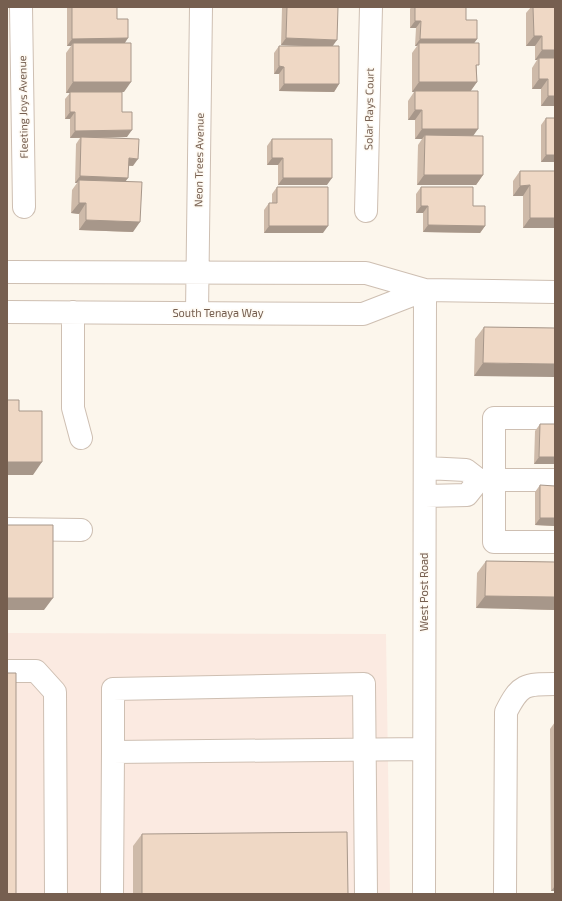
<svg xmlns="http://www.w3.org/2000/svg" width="562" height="901" font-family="'Exo 2',sans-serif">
	<rect width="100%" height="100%" fill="#fcf6ec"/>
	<path fill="#fbeae1" d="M7 633 386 634 390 894H7Z"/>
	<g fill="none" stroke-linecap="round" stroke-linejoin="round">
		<defs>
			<path id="minor" d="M21 7 24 207
				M366 211 371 7
				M7 272 366 273 425 290 555 292
				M7 312 363 314 425 290
				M73 312V408L81 438
				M197 312 201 7
				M555 418H494V542H555
				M426 468 466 470 479 480H555
				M425 496 467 495 479 480
				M7 529 81 530
				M7 671H36L55 692 56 894
				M113 752V689L364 684 366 894
				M112 894 113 752 423 749
				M424 894 425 290
				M505 894 506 712C520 684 525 684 555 684"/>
		</defs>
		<use href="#minor" stroke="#cebfb2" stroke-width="24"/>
		<use href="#minor" stroke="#fff" stroke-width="22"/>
	</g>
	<path fill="#cebaa9" d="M67 7H117V19L125 43 124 92H122V112L127 137 99 138 133 166H128L125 182 133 232 79 230V214L71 213 72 190 77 183H75L76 144 80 138H70V119H65V99L70 93H66V53L71 46H67Z
		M283 7H287L333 46 339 84 334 92 279 91V74H274V53L279 46H305L281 45 282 8Z
		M411 7H466V20L477 39 474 43 477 70V82L470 91 473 136 483 175 476 185H417L418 145 422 139H415V120H408V101L414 92H412V53L417 46H415L416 28H410V9Z
		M531 7H555V106H541V89H532V68L537 60H535V46H526V13Z
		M546 118 555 162H541V125Z
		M272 139 327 185H278V165H267V146Z
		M520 171H555V228H523V196H513V181Z
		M277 187 323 233H264V210L269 203H272V194Z
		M421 187 473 206 485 226 480 233 423 232V213H416V194Z
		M484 327 555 328 474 376 475 339Z
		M540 424 555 464H534L535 431Z
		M540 485 555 526 535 525V492Z
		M486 561 555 562V610L476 608 477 573Z
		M555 722V891H551L550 729Z
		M142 834 348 894H133V846Z"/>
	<path fill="#a7978a" d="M415 21H421L416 28H410Z
		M534 36H542L535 46H526Z
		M128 38 123 46 73 43 71 46H67L72 39Z
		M286 38 337 40 332 47 281 45Z
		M420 39H477L472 46 419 43 417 46H415Z
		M542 50H555V60L539 58 537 60H535Z
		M279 66 284 67 279 74H274Z
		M539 79H548L541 89H532Z
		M73 82H131L124 92 66 93Z
		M419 82H477L470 92 415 91 414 92H412Z
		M284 84H339L334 92 279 91Z
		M548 96H555V106H541Z
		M415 110H422L415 120H408Z
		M70 112H75L70 119H65Z
		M422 129H478L471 139 425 135 422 139H415Z
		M132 130 127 137 70 138 75 131Z
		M546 155H555V162H541Z
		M129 158 138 159 133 166 124 165Z
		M272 158H283L278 165H267Z
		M424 175H483L476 185H417Z
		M80 176 128 178 123 185 79 180 77 183H75Z
		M283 178H332L327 185H278Z
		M530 185 523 196H513L520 186Z
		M79 203H86L79 214 71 213Z
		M421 206H428L423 213H416Z
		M530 218H555V228H523Z
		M86 220 140 222 133 232 79 230Z
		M428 225 485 226 480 233 423 232Z
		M269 226H328L323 233H264Z
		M483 363 555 364V377L474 376Z
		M539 457H555V464H534Z
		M7 462H42L33 475H7Z
		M540 518H555V526L535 525Z
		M485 596 555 597V610L476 608Z
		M7 598H53L44 610H7Z
		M555 886V891H551Z"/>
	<path fill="#efd8c5" stroke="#a7978a" d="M72 7H117V19H128V38L72 39Z
		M287 7H338L337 40 286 38Z
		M415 7H466V20H477V39H420L421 21H415Z
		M533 7H555V50H542V36H534Z
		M73 43H131V82H73Z
		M419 43H479V65H476L477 82H419Z
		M279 46H339V84H284V67L279 66Z
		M539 58H555V96H548V79H539Z
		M415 91H478V129H422V110H415Z
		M70 92H122V112H132V130L75 131V112H70Z
		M546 118H555V155H546Z
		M425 135 483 136V175H424Z
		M81 137 139 139 138 159 129 158 128 178 80 176Z
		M272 139H332V178H283V158H272Z
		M520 171H555V218H530V185L520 186Z
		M79 180 142 182 140 222 86 220V203H79Z
		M277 187H328V226H269V203H277Z
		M421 187H473V206H485V226L428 225V206H421Z
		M484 327 555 328V364L483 363Z
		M7 400H19V411H42V462H7Z
		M540 424H555V457H539Z
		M540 485 555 486V518H540Z
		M7 525H53V598H7Z
		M486 561 555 562V597L485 596Z
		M7 673H16V894H7Z
		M347 832 348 894H142V834Z"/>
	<g text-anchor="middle" stroke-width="3" stroke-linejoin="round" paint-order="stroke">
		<g font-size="11" fill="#765f50" stroke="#fefaf3">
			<text transform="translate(23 107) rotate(-91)" y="4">Fleeting Joys Avenue</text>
			<text transform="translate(369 109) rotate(-89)" y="4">Solar Rays Court</text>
			<text transform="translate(199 160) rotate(-89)" y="4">Neon Trees Avenue</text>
			<text x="218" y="317">South Tenaya Way</text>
			<text transform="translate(424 592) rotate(-90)" y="4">West Post Road</text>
		</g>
	</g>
	<rect width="562" height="901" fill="none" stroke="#765f50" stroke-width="16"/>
</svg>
